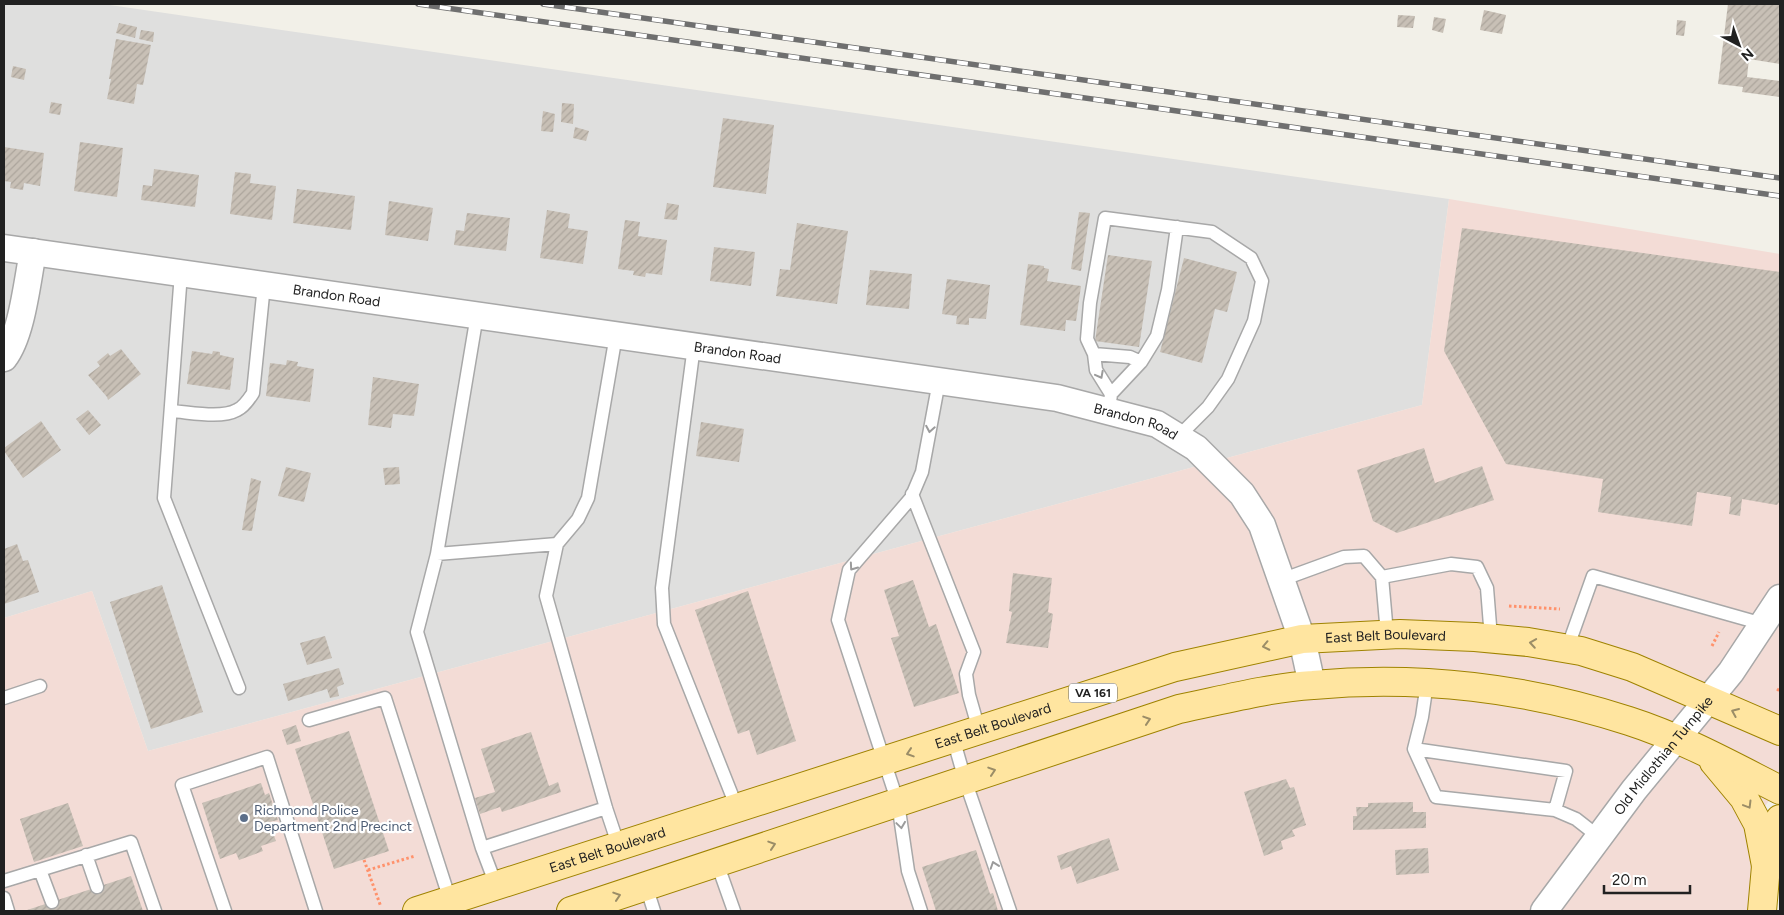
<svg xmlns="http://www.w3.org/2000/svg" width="1784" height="915" font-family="Figtree,sans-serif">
	<defs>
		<pattern id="building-hatch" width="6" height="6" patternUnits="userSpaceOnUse" patternTransform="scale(1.25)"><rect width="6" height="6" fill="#c8c0b6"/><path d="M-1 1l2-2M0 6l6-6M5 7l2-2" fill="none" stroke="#aca59c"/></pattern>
	</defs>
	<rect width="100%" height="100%" fill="#f2f0e8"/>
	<path fill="#dfdfde" d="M4 4H103L1449 199 1422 405 148 751 92 591 4 618Z"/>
	<path fill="#f3dcd6" d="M1449 199 1780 254V786L1746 832 1752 869 1748 911H4V618L92 591 148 751 1422 405Z"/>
	<path fill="url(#building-hatch)" d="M1728 4H1780V64L1749 59 1747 77 1780 81V97L1742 92 1743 87 1718 84Z
		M1484 10 1506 15 1502 34 1480 30Z
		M1398 15 1415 16 1413 28 1397 27Z
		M1434 17 1446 19 1443 33 1432 30Z
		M1677 20 1686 21 1684 36 1676 35Z
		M119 23 137 27 135 38 116 33Z
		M141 30 154 32 153 42 139 39Z
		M116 39 151 45 143 85 137 84 134 104 107 99 111 79H109Z
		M13 66 26 69 24 80 11 77Z
		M51 102 62 104 60 115 49 113Z
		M562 103 574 104 573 124 561 122Z
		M543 111 555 114 553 132 541 131Z
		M723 118 774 125 766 194 713 187Z
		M575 127 589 131 586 141 573 138Z
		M80 142 123 148 117 197 74 191Z
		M4 147 44 153 40 186 24 183 23 190 10 188 11 182 4 181Z
		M154 169 199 175 195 207 141 200 143 185 152 186Z
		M235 172 251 174 250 183 276 186 272 220 230 214Z
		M297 189 355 196 351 230 293 223Z
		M389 201 433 208 428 241 385 235Z
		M667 203 679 205 677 220 664 219Z
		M547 210 570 214 568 228 588 231 583 264 540 258Z
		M1079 212 1090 213 1081 271 1071 269Z
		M467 213 510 218 506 251 454 245 456 230 464 231Z
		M625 220 640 222 638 236 667 240 662 275 646 273 645 277 633 275 634 271 618 269Z
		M797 223 848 231 837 304 776 296 780 269 790 270Z
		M1462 228 1780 272V501L1777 505 1742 499 1740 516 1729 514 1731 497 1697 492 1692 526 1598 512 1603 479 1506 464 1444 351Z
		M714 247 755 252 751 286 710 281Z
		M1108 255 1152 261 1139 347 1095 341Z
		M1184 258 1237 272 1227 312 1215 309 1202 363 1160 352Z
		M1028 264 1044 266V268L1049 269 1047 281 1081 286 1076 321 1066 320 1065 331 1020 325Z
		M870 270 912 274 909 309 866 305Z
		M947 279 990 285 986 319 969 318V325L956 324 957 316 942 314Z
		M121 349 141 374 108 400 107 397 88 375 100 366 97 362 108 353 110 356Z
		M192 351 212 354 213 351 220 352V355L234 358 230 390 187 384Z
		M287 360 298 362 297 366 314 369 310 402 266 396 270 363 286 365Z
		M373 377 419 384 414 416 393 414 391 428 368 425Z
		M88 410 101 425 89 435 76 419Z
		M41 421 61 450 23 478 4 451V448Z
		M701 422 744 429 739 462 696 456Z
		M1424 448 1435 483 1482 466 1494 500 1397 533 1373 521 1357 470Z
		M286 467 311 473 304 502 278 496Z
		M399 467 400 484 385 485 383 468Z
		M251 478 261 481 252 531 242 530Z
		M17 544 23 561 28 560 39 592 4 604V549Z
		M1013 573 1052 578 1048 612 1053 614 1048 648 1006 643 1012 612 1009 611Z
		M913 580 929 627 936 624 959 693 914 707 891 638 899 636 884 590Z
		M162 585 203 712 151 729 110 602Z
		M748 591 796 741 757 755 749 730 738 734 695 610Z
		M325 636 332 658 307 665 300 643Z
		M339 668 344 684 337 687 339 696 330 698 327 689 288 701 283 684Z
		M296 725 301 741 287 745 282 730Z
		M349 731 389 851 334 869 295 749Z
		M531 732 549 786 558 782 561 792 502 812 500 807 480 814 475 798 495 792 481 749Z
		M1286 779 1290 788 1294 787 1306 825 1292 830 1295 836 1281 841 1283 849 1264 856 1244 792Z
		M261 783 265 795 269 793 278 820 269 822 276 841 261 846 263 851 239 860 236 853 220 859 202 803Z
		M1413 802V812H1426V828L1353 830V816H1357L1356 807H1368V803Z
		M68 803 83 846 34 862 20 819Z
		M1109 838 1119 870 1077 884 1071 866 1061 870 1057 856Z
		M1428 848 1429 873 1396 875 1395 850Z
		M976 850 990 894 993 893 998 911H936L922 867Z
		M131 876 143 911H24Z"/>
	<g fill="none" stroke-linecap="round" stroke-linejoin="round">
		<defs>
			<path id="lane" d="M181 273 164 498 239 688
				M477 315 437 554 557 544
				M616 335 588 498 578 519 557 544 546 596 606 808 619 847
				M694 346 662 588 664 624 737 808
				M1094 354 1130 357 1141 362
				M1111 394 1096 370 1094 354 1087 339 1090 303 1105 218 1212 232 1251 258 1262 281 1254 321 1228 379 1208 407 1178 437
				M1110 402 1111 394 1141 362 1157 336 1168 290 1177 227
				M171 411C189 412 221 419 237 410 244 407 249 399 253 393L264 285
				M912 494 974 652 966 674 969 695 979 730
				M437 554 417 632 482 848 496 885
				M1281 580 1344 557 1364 556 1382 577
				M1387 634 1382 577 1451 564 1477 567 1487 588 1491 638
				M1567 649 1593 576 1763 624
				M1427 683 1422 717 1414 749 1436 797 1555 810 1576 819 1599 837
				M4 698 40 686
				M309 720 385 698 450 900
				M953 738 965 780 1010 911
				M1414 749 1566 771 1555 810
				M482 848 606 808
				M86 855 97 887
				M717 863 734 911
				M40 870 52 902
				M4 881 131 842 155 911
				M646 886 654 911
				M4 898 8 911
				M225 911 182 785 267 757 316 911
				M921 911 908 871 898 803 838 620 849 570 911 498 922 472 939 381"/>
			<g id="street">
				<path id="s1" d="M4 248 1057 398 1157 424 1196 448 1242 494 1262 525 1302 639 1312 685"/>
				<path d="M4 358C22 335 27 282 33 252"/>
				<path id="s2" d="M1544 911 1634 790 1731 672 1780 598"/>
			</g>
			<g id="primary">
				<path d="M1714 762 1744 798 1758 824 1766 866"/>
				<path id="s3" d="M417 911 1175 667 1302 639 1400 634 1475 637 1528 642 1581 651 1632 667 1780 731"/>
				<path d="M571 911 1179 709C1223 700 1267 688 1313 685 1419 675 1528 688 1629 721 1682 738 1731 765 1780 790"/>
				<path d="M1762 911 1766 866 1780 819"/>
			</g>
		</defs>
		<use href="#lane" stroke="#a8a8a8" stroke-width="15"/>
		<use href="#street" stroke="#a8a8a8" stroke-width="29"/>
		<use href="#primary" stroke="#9f8300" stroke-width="30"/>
		<path stroke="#ff926c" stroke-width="3" stroke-dasharray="2.5 2.5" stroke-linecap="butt" d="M1509 606 1560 609
			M1712 646 1719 632
			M1777 689 1780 691
			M364 860 381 907
			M368 870 415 856"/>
		<use href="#lane" stroke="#fff" stroke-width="12"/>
		<use href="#street" stroke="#fff" stroke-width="26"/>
		<use href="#primary" stroke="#ffe5a0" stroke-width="28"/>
		<defs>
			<path id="rail" d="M418 4 1780 196
				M543 4 1780 178"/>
		</defs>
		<use href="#rail" stroke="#6f6f6f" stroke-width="5.5"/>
		<use href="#rail" stroke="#fff" stroke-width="4" stroke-dasharray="11" stroke-linecap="butt"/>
	</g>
	<defs><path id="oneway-chevron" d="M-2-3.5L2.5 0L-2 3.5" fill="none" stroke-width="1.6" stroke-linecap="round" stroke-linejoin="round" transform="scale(1.25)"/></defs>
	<g stroke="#9b9b9b">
		<use href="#oneway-chevron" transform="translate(1100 375) rotate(62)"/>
		<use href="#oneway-chevron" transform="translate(930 429) rotate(100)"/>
		<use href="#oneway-chevron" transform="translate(853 567) rotate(125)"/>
		<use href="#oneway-chevron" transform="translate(901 825) rotate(82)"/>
		<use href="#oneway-chevron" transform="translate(994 865) rotate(-109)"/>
	</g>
	<g stroke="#9b8d67">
		<use href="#oneway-chevron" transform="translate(1533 643) rotate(-171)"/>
		<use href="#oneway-chevron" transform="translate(1266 646) rotate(168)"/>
		<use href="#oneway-chevron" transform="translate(1735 712) rotate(-157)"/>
		<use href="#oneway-chevron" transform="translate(1147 720) rotate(-18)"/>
		<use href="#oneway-chevron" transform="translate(910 753) rotate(162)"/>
		<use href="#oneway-chevron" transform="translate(992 771) rotate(-18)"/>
		<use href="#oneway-chevron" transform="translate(1748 805) rotate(59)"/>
		<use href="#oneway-chevron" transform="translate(772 845) rotate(-18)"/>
		<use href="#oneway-chevron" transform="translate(617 896) rotate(-18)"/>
	</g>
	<circle fill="#5c6f8a" stroke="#fff" stroke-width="2" cx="244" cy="818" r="5"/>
	<g text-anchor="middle" stroke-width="4.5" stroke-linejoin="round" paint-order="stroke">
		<rect fill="#fff" stroke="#646464" stroke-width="1" x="1069" y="683.5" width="48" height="19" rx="4"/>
		<g font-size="12" font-weight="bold" fill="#212121">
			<text x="1093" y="697">VA 161</text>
		</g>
		<g font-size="14" fill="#212121" stroke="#fff">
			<text dy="5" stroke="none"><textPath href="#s1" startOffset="336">Brandon Road</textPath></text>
			<text dy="5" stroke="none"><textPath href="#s1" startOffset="741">Brandon Road</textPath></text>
			<text dy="5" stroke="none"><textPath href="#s1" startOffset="1146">Brandon Road</textPath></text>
			<text dy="5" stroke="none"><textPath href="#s3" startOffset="1010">East Belt Boulevard</textPath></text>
			<text dy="5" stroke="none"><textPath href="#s3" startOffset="605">East Belt Boulevard</textPath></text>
			<text dy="5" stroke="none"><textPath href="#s2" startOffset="196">Old Midlothian Turnpike</textPath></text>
			<text dy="5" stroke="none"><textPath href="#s3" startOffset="200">East Belt Boulevard</textPath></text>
		</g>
		<g font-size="14" fill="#4e5e75" stroke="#fff" text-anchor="start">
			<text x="254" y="815">Richmond Police<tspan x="254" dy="16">Department 2nd Precinct</tspan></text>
		</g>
	</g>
	<rect width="1784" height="915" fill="none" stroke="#212121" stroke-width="10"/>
	<g transform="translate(1739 45) rotate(139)" stroke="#ffffff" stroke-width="4" paint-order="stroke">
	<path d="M0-4L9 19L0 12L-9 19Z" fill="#212121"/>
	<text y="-8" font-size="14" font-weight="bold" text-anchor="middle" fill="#212121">N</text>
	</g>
	<path d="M1604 885v8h86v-8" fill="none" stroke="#212121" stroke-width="2.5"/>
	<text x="1612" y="885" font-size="15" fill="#212121" stroke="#ffffff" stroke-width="4" paint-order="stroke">20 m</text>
</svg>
